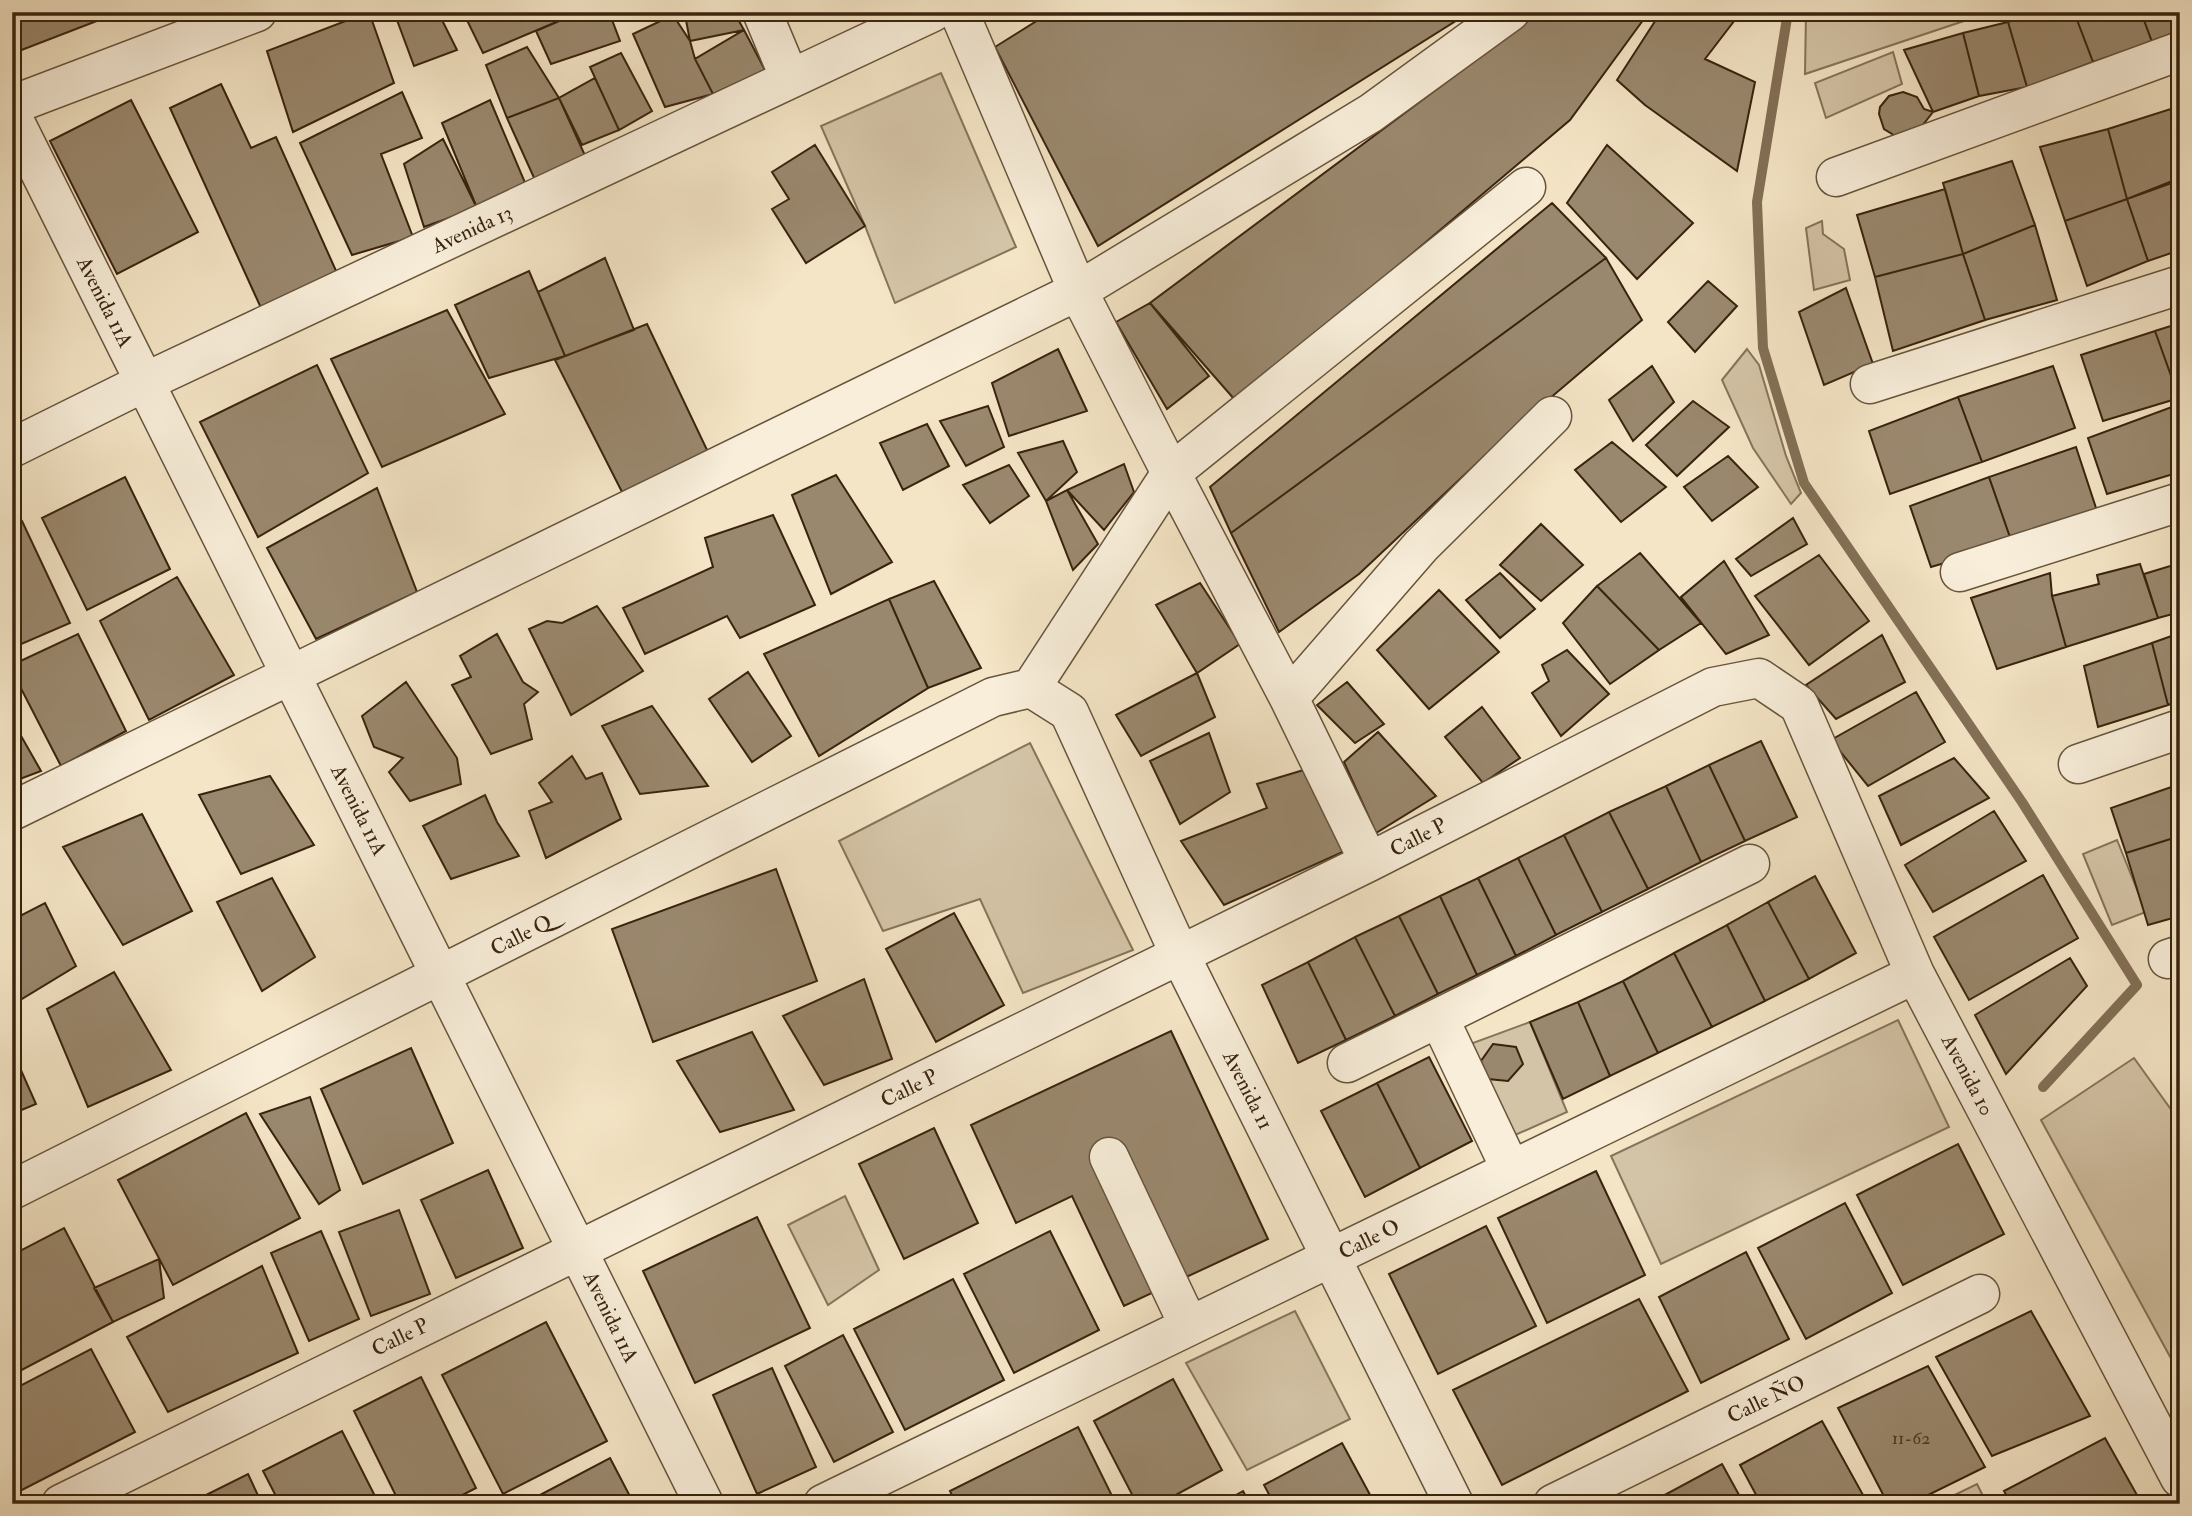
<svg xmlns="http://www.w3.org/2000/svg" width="2192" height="1516" font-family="'IM FELL Double Pica',serif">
	<rect width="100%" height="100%" fill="#f4e5c6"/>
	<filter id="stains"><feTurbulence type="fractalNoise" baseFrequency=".00286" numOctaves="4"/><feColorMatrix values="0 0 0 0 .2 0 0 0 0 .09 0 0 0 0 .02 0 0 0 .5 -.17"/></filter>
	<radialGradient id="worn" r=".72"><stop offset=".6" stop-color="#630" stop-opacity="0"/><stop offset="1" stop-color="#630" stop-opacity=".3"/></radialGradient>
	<path fill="#d4c4a7" stroke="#86745a" stroke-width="2" d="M1806 12H1991L1805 74Z
		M1893 52 1902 84 1826 118 1815 83Z
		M941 73 1016 247 895 303 865 226 821 126Z
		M1822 221 1823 234 1844 249 1850 280 1814 290 1806 228Z
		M1747 349 1759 365 1786 456 1801 493 1791 504 1753 448 1722 380Z
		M1030 743 1133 950 1023 993 980 899 883 931 839 841Z
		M2117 840 2146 912 2112 925 2083 854Z
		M1898 1020 1949 1127 1661 1264 1611 1156Z
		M1530 1022 1567 1112 1506 1139 1462 1047Z
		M2134 1058 2180 1122V1375L2041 1120Z
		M845 1196 879 1270 828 1305 788 1225Z
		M1295 1311 1350 1419 1247 1470 1186 1363Z
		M1977 1484 1987 1504H1936Z"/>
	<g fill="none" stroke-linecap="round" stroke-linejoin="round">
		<path stroke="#837057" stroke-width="10" d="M1788 12 1757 202 1763 348 1804 483 2022 802 2137 985 2043 1087"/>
	</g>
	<path fill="#9a886e" stroke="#39230e" stroke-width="2" d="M12 12H120L19 51 12 39Z
		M369 12 394 83 293 132 267 51Z
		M394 12H438L457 50 414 66Z
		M463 12H580L483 53Z
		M580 12H609L620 41 551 64 536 31Z
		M689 12H734L744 30 690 41 685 15Z
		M1051 12H1470L1098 246 995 47Z
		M1540 12H1649L1570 120 1315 336 1235 400 1150 303Z
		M1661 12H1741L1705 59 1755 82 1737 171 1645 105 1617 80Z
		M2038 12H2074L2093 62 2027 87 2008 22Z
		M2074 12H2141L2152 42 2093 62Z
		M2141 12H2180V33L2152 42Z
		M673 15 690 41 695 59 713 94 665 107 633 34Z
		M2008 22 2027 87 1979 96 1963 33Z
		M744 30 765 70 713 94 695 59Z
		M1963 33 1979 96 1933 112 1904 50Z
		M527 47 559 98 507 118 486 65Z
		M621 53 652 111 619 130 590 67Z
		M595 78 619 130 582 145 559 98Z
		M221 84 251 148 276 137 337 273 261 308 170 108Z
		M402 92 422 138 381 154 413 237 352 255 300 143Z
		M1903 92 1917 97 1924 109 1933 112 1918 131 1897 137 1884 129 1879 114 1880 107 1889 96Z
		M559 98 587 160 535 180 507 118Z
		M131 100 198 232 117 274 50 141Z
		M490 100 526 185 477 208 442 123Z
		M2180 106V178L2127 199 2108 129Z
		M2108 129 2127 199 2065 221 2040 147Z
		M443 139 477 208 424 227 404 164Z
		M815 145 865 226 806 263 772 209 789 199 772 172Z
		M1607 145 1693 223 1637 279 1567 203Z
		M2012 161 2035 225 1963 254 1943 183Z
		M2180 180V250L2148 261 2127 199Z
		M1945 189 1963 254 1875 277 1857 215Z
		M2127 199 2148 261 2087 286 2065 221Z
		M1552 203 1606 258 1231 533 1210 487Z
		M2035 225 2057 300 1985 320 1963 254Z
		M1963 254 1985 320 1893 351 1875 277Z
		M605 258 634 330 565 356 538 292Z
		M1606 258 1642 320 1509 433 1359 574 1279 632 1231 533Z
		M529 271 565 356 489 378 455 305Z
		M1708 281 1737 306 1695 352 1668 322Z
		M1846 288 1873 364 1824 385 1799 312Z
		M1150 303 1209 376 1167 409 1116 322Z
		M447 310 505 414 382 467 331 359Z
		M2180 323V398H2179L2155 331Z
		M647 324 708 452 622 492 555 360Z
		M2155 331 2179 398 2103 421 2081 355Z
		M1058 349 1087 411 1009 436 992 383Z
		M317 365 368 473 258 537 200 422Z
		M1652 366 1674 402 1633 441 1609 400Z
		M2053 366 2075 428 1982 462 1958 397Z
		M1958 397 1982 462 1890 494 1869 431Z
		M1693 401 1729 427 1677 476 1646 445Z
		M2180 404V472L2107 494 2088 438Z
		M988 406 1004 447 966 466 940 421Z
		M927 424 949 466 903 490 880 443Z
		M1063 441 1077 472 1046 501 1018 453Z
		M1612 442 1666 487 1621 522 1575 470Z
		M2076 447 2098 514 2012 543 1989 477Z
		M1728 456 1758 487 1712 521 1684 487Z
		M1124 464 1134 492 1104 530 1067 490Z
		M1009 465 1029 496 990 523 963 485Z
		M836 475 892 562 831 594 792 495Z
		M125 477 170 569 87 610 42 518Z
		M1989 477 2012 543 1931 567 1910 506Z
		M377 488 417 592 316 639 267 548Z
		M1067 490 1098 544 1073 570 1046 501Z
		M773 515 815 605 740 638 727 616 645 654 623 608 713 567 705 538Z
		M1793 518 1807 544 1751 576 1736 559Z
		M22 521 70 623 12 648V526Z
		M1541 524 1583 565 1541 601 1500 565Z
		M1640 553 1701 623 1659 650 1597 586Z
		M1819 555 1869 621 1809 665 1755 596Z
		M1724 561 1769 635 1726 654 1681 597Z
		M2180 563V612L2158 618 2144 574Z
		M2140 564 2158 618 2066 647 2052 596 2099 584 2097 575Z
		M1500 573 1535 609 1500 638 1466 600Z
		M2050 573 2052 596 2066 647 1997 669 1971 598Z
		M177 577 234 675 149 720 100 621Z
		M934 581 981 668 928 688 889 599Z
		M1200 583 1240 644 1197 673 1156 605Z
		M1597 586 1659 650 1610 684 1563 623Z
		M1439 590 1499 652 1429 709 1377 650Z
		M889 599 928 688 819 756 764 654Z
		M597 606 643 671 571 715 529 629 547 621 562 623Z
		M2180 633V701L2168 705 2152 643Z
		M78 634 126 731 61 766 12 671V665Z
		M497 634 523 682 538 692 524 704 532 739 491 754 452 685 471 677 460 656Z
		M1882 635 1905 682 1836 719 1806 685Z
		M2152 643 2168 705 2098 727 2084 666Z
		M1567 650 1609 694 1561 736 1532 693 1549 681 1542 665Z
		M748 672 791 736 752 762 709 699Z
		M1197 673 1215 717 1141 756 1116 715Z
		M406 682 457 758 461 784 410 801 389 772 403 758 374 747 362 716Z
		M1347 682 1384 724 1355 743 1317 705Z
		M1916 692 1945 742 1868 786 1831 740Z
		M652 706 708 786 640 794 602 726Z
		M1482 707 1520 758 1483 783 1445 737Z
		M12 720 41 771 12 782Z
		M1378 732 1436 796 1376 833 1344 762Z
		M1209 733 1230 792 1180 824 1150 761Z
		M1761 741 1797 817 1745 841 1709 765Z
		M572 756 586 779 602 773 621 819 546 858 529 811 552 802 539 783Z
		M1954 758 1989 798 1901 845 1879 796Z
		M1709 765 1745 841 1701 862 1666 786Z
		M1307 769 1345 851 1224 905 1181 841 1267 808 1257 784Z
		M270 776 314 845 241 874 199 795Z
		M2180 784V836L2126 853 2111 808Z
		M1666 786 1701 862 1648 889 1609 812Z
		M485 795 497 822 519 856 451 879 423 826Z
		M1994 811 2026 861 1933 912 1905 865Z
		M1609 812 1648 889 1602 912 1564 835Z
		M142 814 192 911 123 945 63 847Z
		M1564 835 1602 912 1556 935 1518 858Z
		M2180 836V916L2148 925 2126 853Z
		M1518 858 1556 935 1516 956 1478 878Z
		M776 869 817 981 653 1042 612 929Z
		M2043 875 2078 938 1969 1000 1934 937Z
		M1815 876 1856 953 1809 979 1768 902Z
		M272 878 315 957 262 991 217 902Z
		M1478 878 1516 956 1477 975 1440 896Z
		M1440 896 1477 975 1438 994 1399 916Z
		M1768 902 1809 979 1765 1001 1727 925Z
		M45 903 76 966 12 1005V920Z
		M954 913 1004 1005 936 1042 886 949Z
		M1399 916 1438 994 1395 1016 1355 937Z
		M1727 925 1765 1001 1712 1027 1674 953Z
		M1355 937 1395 1016 1346 1040 1308 962Z
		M1674 953 1712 1027 1658 1053 1623 981Z
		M2070 958 2087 986 2006 1074 1975 1015Z
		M1308 962 1346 1040 1298 1063 1262 985Z
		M114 972 171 1070 88 1107 47 1009Z
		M864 979 892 1059 824 1085 783 1016Z
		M1623 981 1658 1053 1610 1076 1578 1002Z
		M2180 993V1009L2172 996Z
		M1578 1002 1610 1076 1563 1099 1530 1022Z
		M1171 1031 1268 1239 1124 1306 1072 1196 1016 1223 971 1125Z
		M752 1032 794 1110 720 1132 677 1061Z
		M1493 1044 1516 1047 1523 1064 1508 1081 1488 1079 1481 1061Z
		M411 1048 453 1143 363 1184 321 1089Z
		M12 1050 36 1104 12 1114Z
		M1429 1057 1472 1141 1420 1168 1377 1083Z
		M1377 1083 1420 1168 1365 1197 1321 1111Z
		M310 1097 340 1190 319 1204 260 1114Z
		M246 1113 300 1218 173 1285 118 1180Z
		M934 1128 978 1223 904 1259 859 1164Z
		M1958 1144 2004 1234 1903 1285 1857 1195Z
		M488 1170 523 1248 456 1278 421 1200Z
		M1596 1171 1645 1275 1547 1323 1498 1218Z
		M1845 1203 1892 1293 1806 1339 1758 1248Z
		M399 1210 430 1294 371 1316 339 1232Z
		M757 1217 810 1328 695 1383 643 1271Z
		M1486 1226 1536 1326 1438 1374 1389 1274Z
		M64 1228 113 1322 12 1375V1255Z
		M321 1231 359 1319 309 1341 271 1253Z
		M1050 1231 1099 1330 1014 1373 964 1274Z
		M1746 1252 1789 1339 1701 1383 1659 1297Z
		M159 1259 164 1298 113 1322 94 1288Z
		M262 1266 298 1353 168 1412 127 1337Z
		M953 1279 1004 1380 905 1430 854 1329Z
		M1639 1299 1688 1391 1502 1485 1453 1390Z
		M2031 1311 2090 1416 1992 1456 1936 1357Z
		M546 1322 607 1441 503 1494 442 1375Z
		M843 1335 893 1432 834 1462 785 1366Z
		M91 1349 135 1432 12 1495V1390Z
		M1928 1366 1985 1467 1910 1504H1888L1838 1408Z
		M772 1368 816 1467 757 1494 713 1395Z
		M421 1377 476 1488 445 1504H400L354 1411Z
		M1173 1379 1222 1470 1159 1504H1137L1094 1421Z
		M1822 1421 1868 1504H1761L1740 1465Z
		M1078 1427 1116 1504H956L950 1491Z
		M342 1431 379 1504H280L263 1471Z
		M2105 1438 2142 1504H2011L2004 1491Z
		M1342 1443 1375 1504H1274L1264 1485Z
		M610 1458 634 1504H523Z
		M1722 1464 1744 1504H1648Z
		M248 1474 262 1504H188Z
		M1243 1491 1250 1504H1220Z"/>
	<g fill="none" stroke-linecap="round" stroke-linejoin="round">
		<defs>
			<path id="minor" d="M762 12 790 79
				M959 12 1078 291 1171 473 1289 698 1369 862
				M12 105 257 12
				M12 116 704 1504
				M1836 177 2180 51
				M1870 384 2180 285
				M12 448 145 382 933 12
				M1960 572 2180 502
				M1031 688 1069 712 1180 955 1454 1504
				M1031 688 1171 473 1526 187
				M1289 698 1421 546 1552 416
				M2078 764 2180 729
				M12 811 1078 291 1371 113 1510 12
				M2168 959 2180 955
				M1439 1018 1511 1170
				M1347 1063 1750 864
				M1109 1157 1189 1326
				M12 1190 993 697 1031 688
				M61 1504 1369 862 1713 687 1759 678 1799 705 1915 974 2180 1478
				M823 1504 1915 974
				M1553 1504 1980 1294"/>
		</defs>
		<use href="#minor" stroke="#68543c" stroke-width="41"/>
		<use href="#minor" stroke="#f8eeda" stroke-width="38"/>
	</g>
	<g text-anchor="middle" stroke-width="5" stroke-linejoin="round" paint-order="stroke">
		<g font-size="18" fill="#513c26">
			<text x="1911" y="1444">11-62</text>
		</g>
		<g font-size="21" fill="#39230e" stroke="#f8eeda">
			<text transform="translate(472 229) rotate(-25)" y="7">Avenida 13</text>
			<text transform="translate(105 302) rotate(63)" y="7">Avenida 11A</text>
			<text transform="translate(359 810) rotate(63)" y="7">Avenida 11A</text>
			<text transform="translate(1418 837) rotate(-27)" y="7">Calle P</text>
			<text transform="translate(521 935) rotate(-27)" y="7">Calle Q</text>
			<text transform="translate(1968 1075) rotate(62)" y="7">Avenida 10</text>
			<text transform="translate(909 1088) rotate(-26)" y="7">Calle P</text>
			<text transform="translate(1248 1090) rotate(63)" y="7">Avenida 11</text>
			<text transform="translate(1369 1239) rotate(-26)" y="7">Calle O</text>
			<text transform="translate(611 1317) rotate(64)" y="7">Avenida 11A</text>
			<text transform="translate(400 1337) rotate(-26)" y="7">Calle P</text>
			<text transform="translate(1766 1399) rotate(-26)" y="7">Calle ÑO</text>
		</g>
	</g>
	<rect width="2192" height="1516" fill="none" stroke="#f4e5c6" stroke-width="42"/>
	<rect x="14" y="14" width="2164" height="1488" fill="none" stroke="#39230e" stroke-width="3.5"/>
	<rect x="21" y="21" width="2150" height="1474" fill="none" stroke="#39230e" stroke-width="2"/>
	<rect width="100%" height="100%" filter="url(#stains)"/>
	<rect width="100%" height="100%" fill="url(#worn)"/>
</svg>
